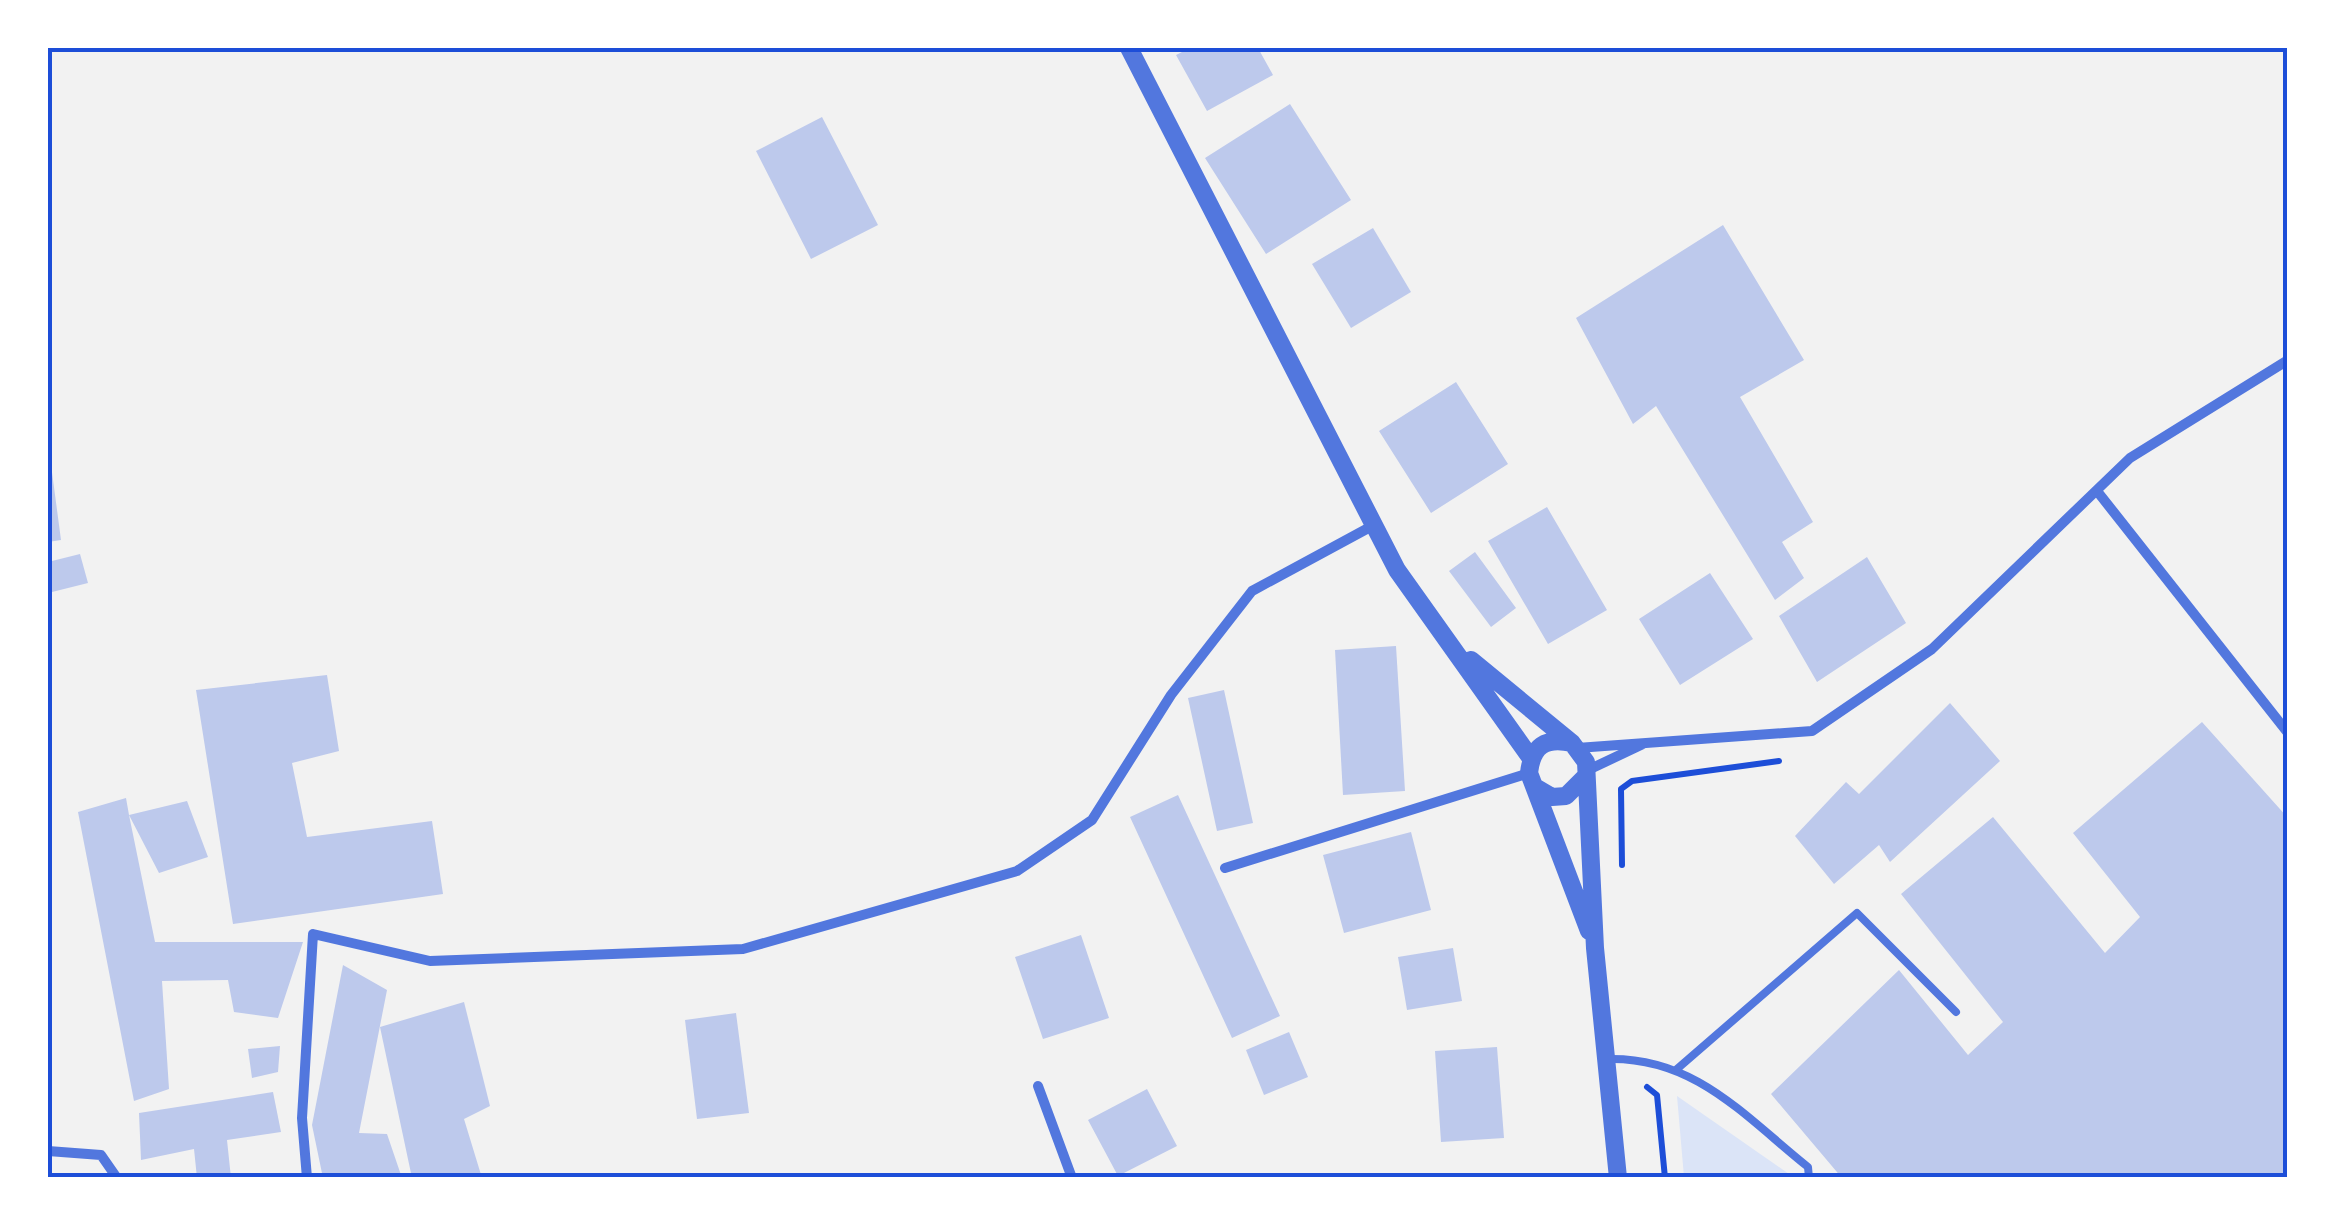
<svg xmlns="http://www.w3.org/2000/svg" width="2335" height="1225" font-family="Bitter,serif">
	<rect width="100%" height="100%" fill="#f2f2f2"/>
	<path fill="#dbe4f7" d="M1677 1096 1789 1174V1177H1684Z"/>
	<path fill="#bdc9ec" d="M1190 48H1258L1273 75 1207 111 1176 55Z
		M1290 104 1351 200 1266 254 1205 158Z
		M822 117 878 225 811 259 756 151Z
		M1723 225 1804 360 1740 397 1813 522 1782 542 1804 578 1775 600 1656 406 1633 424 1576 318Z
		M1373 228 1411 292 1351 328 1312 264Z
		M1456 382 1508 464 1431 513 1379 431Z
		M48 442 61 540 48 542Z
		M1547 507 1607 610 1548 644 1488 541Z
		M1475 552 1516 608 1491 627 1449 571Z
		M80 554 88 583 48 593V562Z
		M1867 557 1906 623 1817 682 1779 616Z
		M1710 573 1753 639 1680 685 1639 619Z
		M1396 646 1405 791 1343 795 1335 650Z
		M327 675 339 751 292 763 307 837 432 821 443 894 233 924 196 690Z
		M1224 690 1253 823 1217 831 1188 698Z
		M1950 703 2000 761 1890 862 1879 845 1834 884 1795 836 1846 782 1859 794Z
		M2202 722 2288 818V1178H1842L1771 1094 1899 970 1968 1055 2003 1022 1901 894 1993 817 2105 953 2140 917 2073 833Z
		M1178 795 1280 1016 1232 1038 1130 817Z
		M126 798 129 815 187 801 208 857 159 873 129 815 155 942H303L278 1018 234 1012 228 980 162 981 169 1089 134 1101 78 812Z
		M1411 832 1431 910 1344 933 1323 855Z
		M1081 935 1109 1018 1043 1039 1015 957Z
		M1453 948 1462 1001 1407 1010 1398 957Z
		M343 965 387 990 359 1133 387 1134 402 1178H323L312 1125Z
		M464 1002 490 1106 464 1119 482 1178H412L380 1027Z
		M736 1013 749 1113 697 1119 685 1020Z
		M1289 1032 1308 1077 1264 1095 1246 1050Z
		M280 1046 278 1072 252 1078 248 1049Z
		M1497 1047 1504 1138 1441 1142 1435 1051Z
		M1147 1089 1177 1146 1118 1176 1088 1120Z
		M273 1092 281 1132 227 1140 231 1178H197L194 1149 141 1160 139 1113Z"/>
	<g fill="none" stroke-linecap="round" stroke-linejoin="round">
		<path stroke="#1d4ed8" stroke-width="6" d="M1622 865 1621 789 1632 781 1779 761
			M1647 1087 1657 1095 1665 1178"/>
		<path stroke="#5277de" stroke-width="8" d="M1606 1059C1694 1056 1743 1115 1808 1167L1809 1178
			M1677 1069 1857 913 1956 1012"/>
		<path stroke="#5277de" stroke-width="10" d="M2097 491 2288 733
			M1577 748 1812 731 1932 649 2130 458 2288 360
			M1586 771 1643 744
			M1225 868 1529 773
			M1038 1086 1072 1178
			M48 1151 101 1155 117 1178
			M307 1178 302 1118 313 934 430 961 743 949 1017 871 1092 820 1171 695 1252 591 1374 525"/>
		<path stroke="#5277de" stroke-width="18" d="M1129 48 1397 570 1530 757
			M1471 660 1572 743 1586 762 1595 948 1618 1178
			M1572 743C1545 737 1532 746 1529 773L1589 931
			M1535 787 1552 797 1566 796 1585 777"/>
	</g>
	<rect width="2335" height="1225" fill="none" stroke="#ffffff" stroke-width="100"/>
	<rect x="50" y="50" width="2235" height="1125" fill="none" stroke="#1d4ed8" stroke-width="4"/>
</svg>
